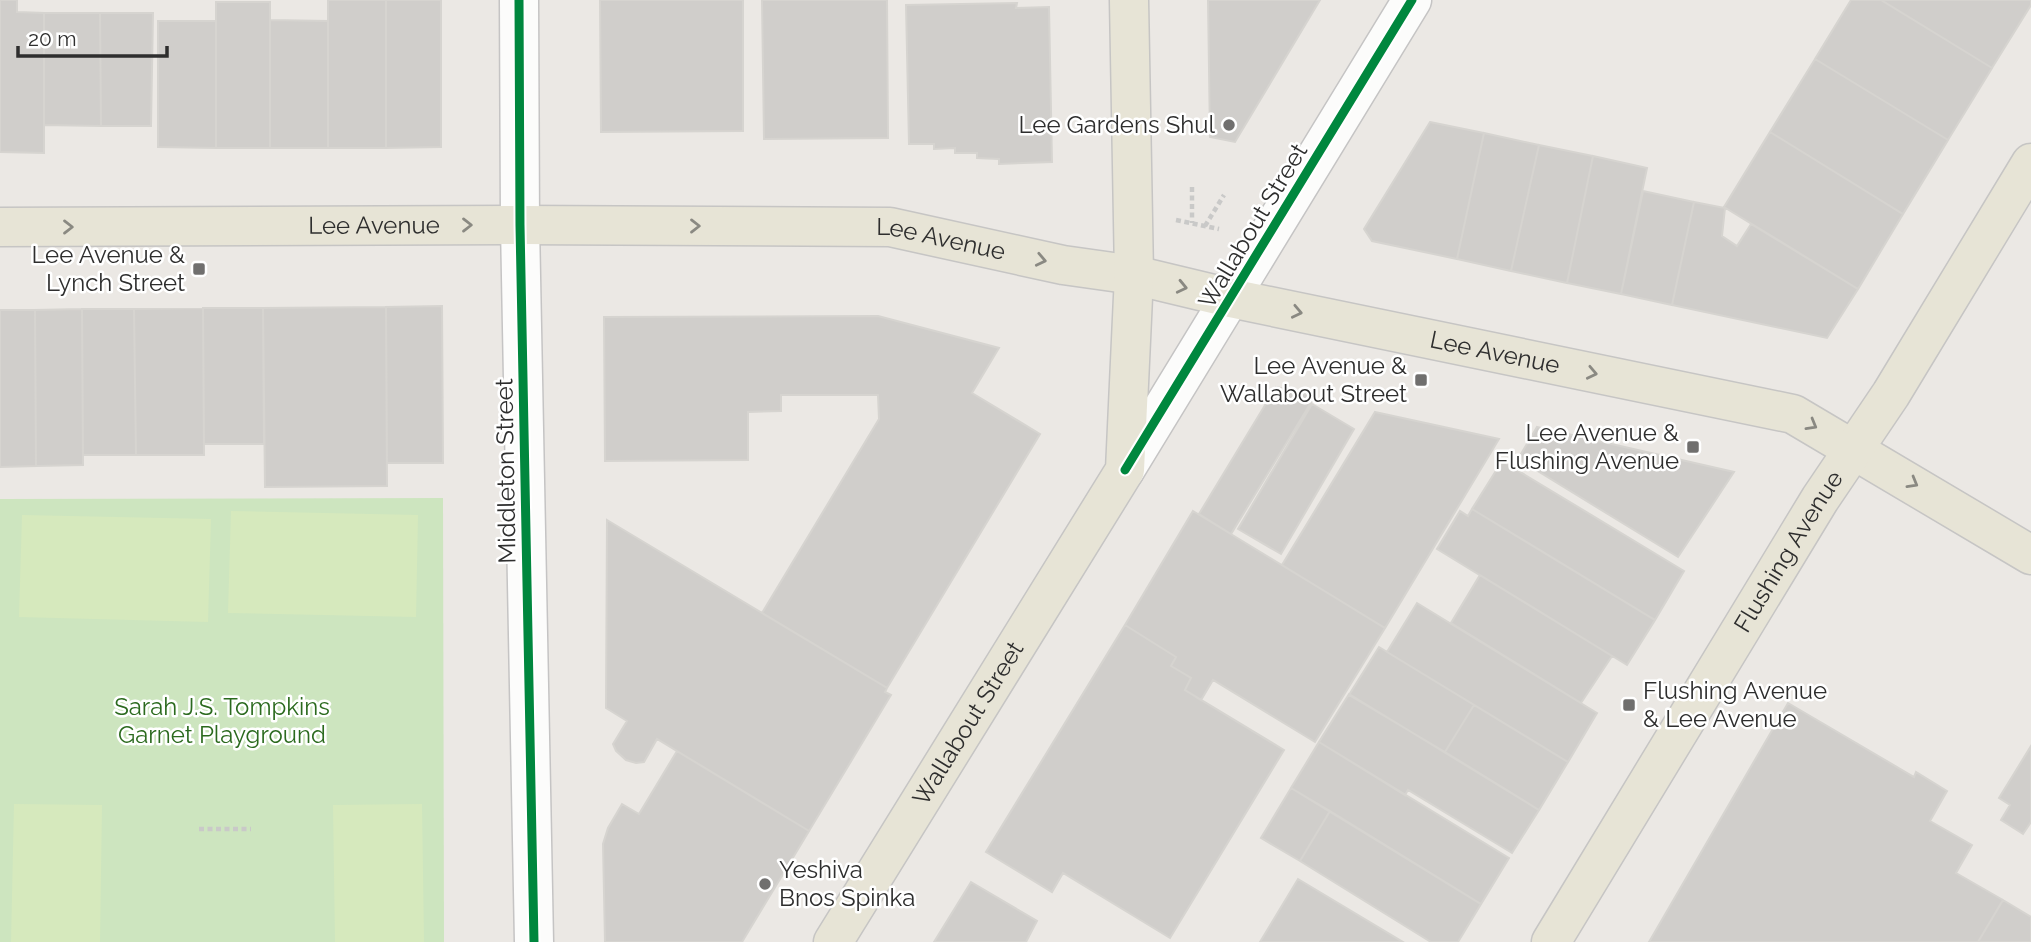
<svg xmlns="http://www.w3.org/2000/svg" width="2031" height="942" font-family="Raleway,sans-serif">
	<rect width="100%" height="100%" fill="#ebe8e4"/>
	<path fill="#cde5bf" d="M443 498 444 942H0V499Z"/>
	<path fill="#d6e9bd" d="M231 511 418 515 416 617 228 613Z
		M22 515 211 519 208 622 19 617Z
		M14 804 102 805 100 942H11Z
		M422 804 424 942H335L333 805Z"/>
	<path fill="#d0cecb" stroke="#d6d4d0" stroke-width="2" d="M0 0H17V12L44 13V153L0 152Z
		M328 0H386V148H328Z
		M386 0H441V147L386 148Z
		M600 0H743V131L601 132Z
		M762 0H887L888 138 764 139Z
		M1208 0H1320L1235 142 1210 137Z
		M1851 0H1881L1992 68 1948 140 1815 59Z
		M1881 0H2031V5L1992 68Z
		M216 2H270V148H216Z
		M1017 3 1016 8 1049 7 1052 162 999 164V159L977 158V153H955V148L934 149V144H909L906 5Z
		M44 13H100L101 126 44 125Z
		M100 13H153L151 126H101Z
		M270 20 328 21V148H270Z
		M158 21H216V148L158 147Z
		M1815 59 1948 140 1903 214 1770 132Z
		M1430 122 1484 133 1457 259 1372 241 1364 229Z
		M1770 132 1903 214 1858 289 1724 207Z
		M1484 133 1539 145 1511 271 1457 259Z
		M1539 145 1593 156 1567 283 1511 271Z
		M1593 156 1647 168 1621 294 1567 283Z
		M1643 191 1694 202 1672 305 1621 294Z
		M1694 202 1725 208 1722 236 1737 246 1751 224 1858 289 1827 338 1672 305Z
		M442 306 443 463H387L386 307Z
		M386 307 387 486 265 487 263 308Z
		M203 308 204 455H136L134 309Z
		M203 308H263L264 444H204Z
		M82 309 83 465 36 466 35 310Z
		M82 309H134L136 455H83Z
		M0 310H35L36 466 0 467Z
		M878 316 999 348 972 393 1040 434 887 688 762 613 879 419 878 395H781V411L748 412V460L605 461 604 317Z
		M1276 387 1315 396 1231 534 1199 514Z
		M1312 404 1354 429 1281 554 1238 529Z
		M1375 412 1499 439 1385 628 1282 565Z
		M1537 427 1734 472 1678 557 1518 459Z
		M1502 461 1684 571 1655 620 1472 509Z
		M1472 509 1655 620 1627 665 1437 549 1460 511 1468 516Z
		M1193 511 1385 628 1315 742 1213 680 1201 700 1185 690 1191 678 1171 666 1176 657 1125 625Z
		M607 520 887 688 885 692 891 695 809 831 657 739 644 762 636 763 626 760 616 751 613 744 627 721 606 708Z
		M1480 575 1612 656 1581 703 1451 623Z
		M1417 603 1597 713 1568 762 1387 652Z
		M1125 625 1176 657 1171 666 1191 678 1185 690 1284 750 1170 938 1063 873 1052 892 986 852Z
		M1379 647 1474 705 1445 752 1349 695Z
		M1349 694 1539 810 1512 853 1408 790 1405 795 1319 742Z
		M1788 703 1914 777 1916 772 1947 791 1930 821 1972 845 1956 873 2003 900 1978 942H1649Z
		M1474 705 1568 762 1539 810 1445 752Z
		M1319 742 1509 858 1481 904 1291 788Z
		M2031 746V822L2023 834 2001 820 2010 805 1999 798Z
		M677 751 809 831 742 942H605L603 844 608 828 622 804 639 814Z
		M1291 788 1330 811 1300 861 1261 838Z
		M1330 811 1481 904 1458 942H1431L1300 861Z
		M1298 879 1403 942H1260Z
		M971 882 1037 921 1026 942H934Z
		M2003 900 2031 917V942H1978Z"/>
	<g fill="none" stroke-linecap="round" stroke-linejoin="round">
		<defs>
			<path id="minor" d="M519 0 520 225 534 942
				M1125 470 1412 0"/>
			<g id="major">
				<path id="s1" d="M0 227 520 225 890 227 1063 265 1134 275 1230 298 1793 414 2031 555"/>
				<path id="s2" d="M833 942 1125 470 1134 275 1129 0"/>
				<path id="s3" d="M1551 942 1820 499 1891 394 2031 163"/>
			</g>
		</defs>
		<use href="#minor" stroke="#c5c4c4" stroke-width="41"/>
		<use href="#major" stroke="#c6c5c4" stroke-width="41"/>
		<path stroke="#c9c9c8" stroke-width="4.5" stroke-dasharray="5 3.5" stroke-linecap="butt" d="M1192 187V223
			M1176 220 1219 229
			M1205 226 1224 195
			M199 829H251"/>
		<use href="#minor" stroke="#fcfcfb" stroke-width="38"/>
		<use href="#major" stroke="#e7e4d6" stroke-width="38"/>
		<defs>
			<path id="cycleway" d="M519 0 520 225 534 942
				M1125 470 1412 0"/>
		</defs>
		<use href="#cycleway" stroke="#fff" stroke-width="13"/>
		<use href="#cycleway" stroke="#00873e" stroke-width="9"/>
	</g>
	<defs><path id="oneway-chevron" d="M-2-3.5L2.5 0L-2 3.5" fill="none" stroke-width="1.6" stroke-linecap="round" stroke-linejoin="round" transform="scale(1.75)"/></defs>
	<g stroke="#8a8982">
		<use href="#oneway-chevron" transform="translate(467 225)"/>
		<use href="#oneway-chevron" transform="translate(695 226)"/>
		<use href="#oneway-chevron" transform="translate(68 227)"/>
		<use href="#oneway-chevron" transform="translate(1041 260) rotate(12)"/>
		<use href="#oneway-chevron" transform="translate(1182 287) rotate(13)"/>
		<use href="#oneway-chevron" transform="translate(1297 312) rotate(12)"/>
		<use href="#oneway-chevron" transform="translate(1592 373) rotate(12)"/>
		<use href="#oneway-chevron" transform="translate(1812 425) rotate(30)"/>
		<use href="#oneway-chevron" transform="translate(1913 483) rotate(30)"/>
	</g>
	<g fill="#706f6e" stroke="#fff" stroke-width="2.5">
		<circle cx="1229" cy="125" r="7"/>
		<rect x="192" y="262" width="14" height="14" rx="3.5"/>
		<rect x="1414" y="373" width="14" height="14" rx="3.5"/>
		<rect x="1686" y="440" width="14" height="14" rx="3.5"/>
		<rect x="1622" y="698" width="14" height="14" rx="3.5"/>
		<circle cx="765" cy="884" r="7"/>
	</g>
	<g text-anchor="middle" stroke-width="5" stroke-linejoin="round" paint-order="stroke">
		<g font-size="24" fill="#2e2e2e" stroke="#fff" text-anchor="end">
			<text x="1215" y="133">Lee Gardens Shul</text>
			<text x="185" y="263">Lee Avenue &amp;<tspan x="185" dy="28">Lynch Street</tspan></text>
			<text x="1407" y="374">Lee Avenue &amp;<tspan x="1407" dy="28">Wallabout Street</tspan></text>
			<text x="1679" y="441">Lee Avenue &amp;<tspan x="1679" dy="28">Flushing Avenue</tspan></text>
			<text x="1643" y="699" text-anchor="start">Flushing Avenue<tspan x="1643" dy="28">&amp; Lee Avenue</tspan></text>
			<text x="779" y="878" text-anchor="start">Yeshiva<tspan x="779" dy="28">Bnos Spinka</tspan></text>
		</g>
		<g font-size="24" fill="#2e2e2e" stroke="#fff">
			<text dy="8" stroke="none"><textPath href="#s1" startOffset="374">Lee Avenue</textPath></text>
			<text transform="translate(1253 226) rotate(-59)" y="8">Wallabout Street</text>
			<text dy="8" stroke="none"><textPath href="#s1" startOffset="942">Lee Avenue</textPath></text>
			<text dy="8" stroke="none"><textPath href="#s1" startOffset="1508">Lee Avenue</textPath></text>
			<text transform="translate(506 471) rotate(-91)" y="8">Middleton Street</text>
			<text dy="8" stroke="none"><textPath href="#s3" startOffset="457">Flushing Avenue</textPath></text>
			<text dy="8" stroke="none"><textPath href="#s2" startOffset="257">Wallabout Street</textPath></text>
		</g>
		<g font-size="24" fill="#2b6a1e" stroke="#fff">
			<text x="222" y="715">Sarah J.S. Tompkins<tspan x="222" dy="28">Garnet Playground</tspan></text>
		</g>
	</g>
	<path d="M18 46v10h149v-10" fill="none" stroke="#2e2e2e" stroke-width="3.5"/>
	<text x="28" y="46" font-size="21" fill="#2e2e2e" stroke="#ffffff" stroke-width="5" paint-order="stroke">20 m</text>
</svg>
